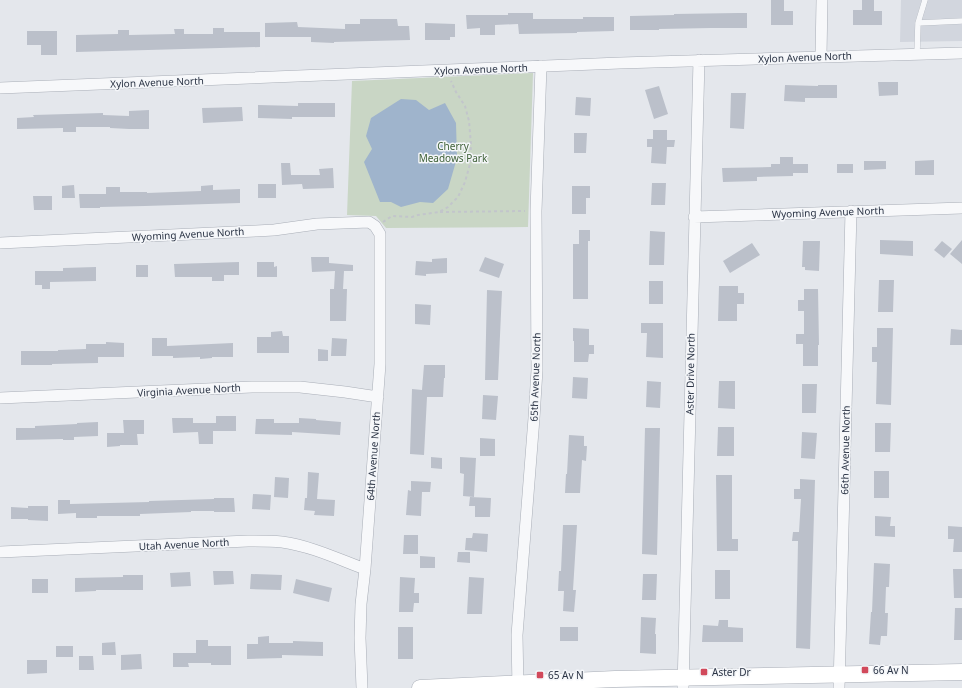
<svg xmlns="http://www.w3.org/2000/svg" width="962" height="688" font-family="'Noto Sans',sans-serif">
	<rect width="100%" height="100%" fill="#e4e7ec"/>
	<path fill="#d2d6de" d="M901 0H962V41L900 42Z"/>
	<path fill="#c9d6c5" d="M533 73 528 227 386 228 376 216 347 215 352 81Z"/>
	<path fill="#9fb4cc" d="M401 99 416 100 429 110 445 103 456 123 457 158 448 189 433 203 420 202 401 207 391 202H380L364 162 372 149 366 136 371 118Z"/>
	<path fill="#bbc0ca" d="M771 0H784V11H793V25H771Z
		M862 0H874V11H882V25H853V10H862Z
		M508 13H533V19H583V17H614V31L577 32V33L519 34 518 24 495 25V35H480V28L467 29 466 15H508Z
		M738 13H747V28H711L659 29V30H630V16L674 15V14Z
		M360 19H397L398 26H409L410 40 334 42V43L311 42V37H265V23L297 22 298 27 345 29V24H360Z
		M425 23 455 24V37H450V40H425Z
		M213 28H224V32H260V47L76 52V35L118 34V30H129V35L175 34 174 29H184V34H213Z
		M27 31H57V55H41V45H27Z
		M878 82H898V95L879 96Z
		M785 85 818 86V85H837V98H805V102L784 101Z
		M659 86 668 114 654 119 645 90Z
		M731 93H746L744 129 730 128Z
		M576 97 591 98 590 116 575 115Z
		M298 103H335V117H292V119L258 118V105L298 106Z
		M242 107 243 121 203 123 202 108Z
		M149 110V129H129L110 128V127H76V132H63V128L17 129V118L34 117 33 115 103 113V115L129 116V111Z
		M653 130H667V140H675L674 147H667L666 164 651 163 652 147H647V139H653Z
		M574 133H587L586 153H574Z
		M780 157H793V164H808V173H793V176L757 177V181L723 182 722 168 771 167V164H780Z
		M934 160V175H915V161Z
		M864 161H886V169L864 170Z
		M281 163H290L291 175H320L319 169 333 168 334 188 303 189 302 184 282 185Z
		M837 164H853V173H837Z
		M652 183H666L665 205H651Z
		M258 184H276V198H258Z
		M74 185 75 198H62V186Z
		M213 185V190L240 189V203L145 206 100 207V208H80L79 194H106V187H120V192H147V193L201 191V186Z
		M572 186H590V198H586V214H572Z
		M33 196H52V210H34Z
		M579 230H590V241H588V299H573V244H579Z
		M650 231 665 232 664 265H649Z
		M880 240 913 241V256L880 254Z
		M962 240V264L950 254Z
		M803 241H820L819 271 805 270V267H802Z
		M942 241 952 249 944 258 934 250Z
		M752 243 760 255 730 273 723 261Z
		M311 257H329V263L353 265V271H344L343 289H347L346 321H330V289H334L335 271 312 272Z
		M485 257 504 264 499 278 479 271Z
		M447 258V273L426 274V276L415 275 416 261 432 262V259Z
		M239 262V275H224V281H212V277H175L174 264Z
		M257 262H274V267L277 266V277H257Z
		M136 265H148V277H136Z
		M96 267V281L50 282V289H42V285H35V271H63V268Z
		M879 280H894L893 312H878Z
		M649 281H663V304H649Z
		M719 286H738V293H744V304H737V321H718Z
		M804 289H818L819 345H818V366H803V344H796V334H804V311H798V300H804Z
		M487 290 502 291 498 380H485Z
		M415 304 431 305 430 325 415 324Z
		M641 323H663V358L646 357 647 333H641Z
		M573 328 589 329V345H594V354H589L588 362H574V341H573Z
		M877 328H893L891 405 876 404 877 362H872V347H877Z
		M951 329 962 330V345H950Z
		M282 331 283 336H289V353H257V337H271V332Z
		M152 338H167V346L233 343V357H212V358L200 359V357L173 358V356H152Z
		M332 338 347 339 346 356H331Z
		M106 342 124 343V357H98V363L52 364V365H21V351H58V350L86 349V344H106Z
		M318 349 328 350V361H318Z
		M424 365H445V378H444L443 397H427L424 455 410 454 412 389 422 390Z
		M573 377 588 378 587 399 572 398Z
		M647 381 661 382 660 408 646 407Z
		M719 381H735V409L718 408Z
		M802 384H817L816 413H802Z
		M483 395 498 396 496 420 482 419Z
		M216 416H236V431H213V444H199L198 432 173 433 172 418H193V423H216Z
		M299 418 316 419V420L341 422 340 435 292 432V435L255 434 256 419H274V423H299Z
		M123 420H144V434H137L138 445H120V446L107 447V433H124Z
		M98 422V436L74 437V440H63V439L16 440V428H35V426L77 424V423Z
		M875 423H891L890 452H875Z
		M718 427H734V456H717Z
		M645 428H660L657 555 642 554Z
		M802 432 817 433 815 459 801 458Z
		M569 435 584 436V446H587L586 461 582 460 580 493H565L566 474H567Z
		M480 438 495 439V456H480Z
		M431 457 442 458V469L431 468Z
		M460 457 476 458 474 497 463 496 464 474 460 473Z
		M874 471H889V498H874Z
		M308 472 319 473 317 499 335 500 334 516 314 515 315 511 304 510 305 498H307Z
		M716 475H732V539H738V551H717Z
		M275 477 289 478 288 498 274 497Z
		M800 479 815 480 810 649 796 648 798 541H792L793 532H799L801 499H794V489H800Z
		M411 481 431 482 430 492H422L421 516 406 515 408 490 411 491Z
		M253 494 271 495 270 510 252 509Z
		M470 497 491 498 490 517H475V506H469Z
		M214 498H234L235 512H214V511H191V512L140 514V516H97V518H76V513L58 514V500H70V504L149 502V501L214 499Z
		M28 506H48V521L28 520V519H11V507L28 508Z
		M875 516 891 517 890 526H895V537L875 536Z
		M563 525H577L573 590H576L574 612 563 611 564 591H558L559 571H561Z
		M948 526 962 527V552H953L954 539H948Z
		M473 533 488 534 487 552 465 550 466 538H472Z
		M404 535H418V554H403Z
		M458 552H470V563L457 562Z
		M420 556 435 557V568H420Z
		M874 563 890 564 889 587H886L885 613H888L887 636H881L880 645 869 644 871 612H872Z
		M953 569H962V598H954Z
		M715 570H730V599H715Z
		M213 571H233L234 584 214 585Z
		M190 572 191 586 171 587 170 573Z
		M251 574 282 575 281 590 250 589Z
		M643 574H657L656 600H642Z
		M123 575H143V590H96V591L75 592V578L123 577Z
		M400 577 415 578 414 593H419V603H414L413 612H399Z
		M469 577 484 578 482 614H467Z
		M32 579H48V593H32Z
		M296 579 332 588 329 602 293 593Z
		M955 608H962V640H954Z
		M641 617 656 618 655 634H656V654L640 653Z
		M719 620H728V627L743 628V642H702L703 625 718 626Z
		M398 627H413V659H398Z
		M560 627H578V641H560Z
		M269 636V643H293V641L323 642V656L282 655V658L247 659V644H258V637Z
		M196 640H208V646H231V665H211V663H188L189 667H173V653H196Z
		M115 642 116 655H102V643Z
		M56 646H73V657H56Z
		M141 654 142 669 121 670V655Z
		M79 656H93L94 670H79Z
		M27 660H47V673L27 674Z"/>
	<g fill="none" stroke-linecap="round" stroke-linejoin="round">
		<defs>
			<path id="lane" d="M918 23 925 0
				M917 54 918 23 962 21"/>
			<path id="street" d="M821 56 822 0
				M0 88 620 63 962 53
				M694 217 962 208
				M0 243 256 231 274 230 317 224 369 222 375 226 380 234V364L365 569 361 604 360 638 362 688
				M0 398 252 387H300L345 392 378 397
				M0 552 248 541C260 541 271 541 282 542 311 546 338 559 365 569
				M518 688 517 635 534 418 537 370 536 211 541 66
				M683 688 699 60
				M839 688 851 211"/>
			<path id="secondary" d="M420 688 615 679 962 672"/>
		</defs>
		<use href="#lane" stroke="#a9aeb7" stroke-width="6"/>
		<use href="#street" stroke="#a9aeb7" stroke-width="12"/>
		<use href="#secondary" stroke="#a9aeb7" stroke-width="17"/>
		<path stroke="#c2c5cb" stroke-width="2" stroke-dasharray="3 3" stroke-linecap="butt" d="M440 212 525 211
			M383 222 392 216 412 217 418 215 439 212 448 207 458 197 465 182 470 164 471 145 469 121 465 106 456 92 451 81"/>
		<use href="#lane" stroke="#f7f8fa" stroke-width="5.5"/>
		<use href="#street" stroke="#f7f8fa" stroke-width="11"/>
		<use href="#secondary" stroke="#fff" stroke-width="16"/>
	</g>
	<g fill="#d1495b" stroke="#f4f6f9" stroke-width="1.5">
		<rect x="861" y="666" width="8" height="8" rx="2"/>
		<rect x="700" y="668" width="8" height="8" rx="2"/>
		<rect x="536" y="671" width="8" height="8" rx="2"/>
	</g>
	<g text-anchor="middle" stroke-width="3" stroke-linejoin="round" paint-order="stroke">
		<g font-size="10" fill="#2b3445" stroke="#f4f6f9">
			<text transform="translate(805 57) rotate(-2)" y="4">Xylon Avenue North</text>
			<text transform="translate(481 69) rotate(-2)" y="4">Xylon Avenue North</text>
			<text transform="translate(157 82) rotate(-2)" y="4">Xylon Avenue North</text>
			<text transform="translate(828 212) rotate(-2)" y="4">Wyoming Avenue North</text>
			<text transform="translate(188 234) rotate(-3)" y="4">Wyoming Avenue North</text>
			<text transform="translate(690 374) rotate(-89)" y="4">Aster Drive North</text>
			<text transform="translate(535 377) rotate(-88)" y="4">65th Avenue North</text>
			<text transform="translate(189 390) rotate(-3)" y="4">Virginia Avenue North</text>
			<text transform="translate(845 450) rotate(-89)" y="4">66th Avenue North</text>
			<text transform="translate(373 456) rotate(-86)" y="4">64th Avenue North</text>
			<text transform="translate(184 544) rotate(-3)" y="4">Utah Avenue North</text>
		</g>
		<g font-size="10" fill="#3f6138" stroke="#f4f6f9">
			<text x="453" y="150">Cherry<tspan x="453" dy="12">Meadows Park</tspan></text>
		</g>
		<g font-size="10" fill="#2b3445" stroke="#f4f6f9" text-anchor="start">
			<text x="873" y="674">66 Av N</text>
			<text x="712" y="676">Aster Dr</text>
			<text x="548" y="679">65 Av N</text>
		</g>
	</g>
</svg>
